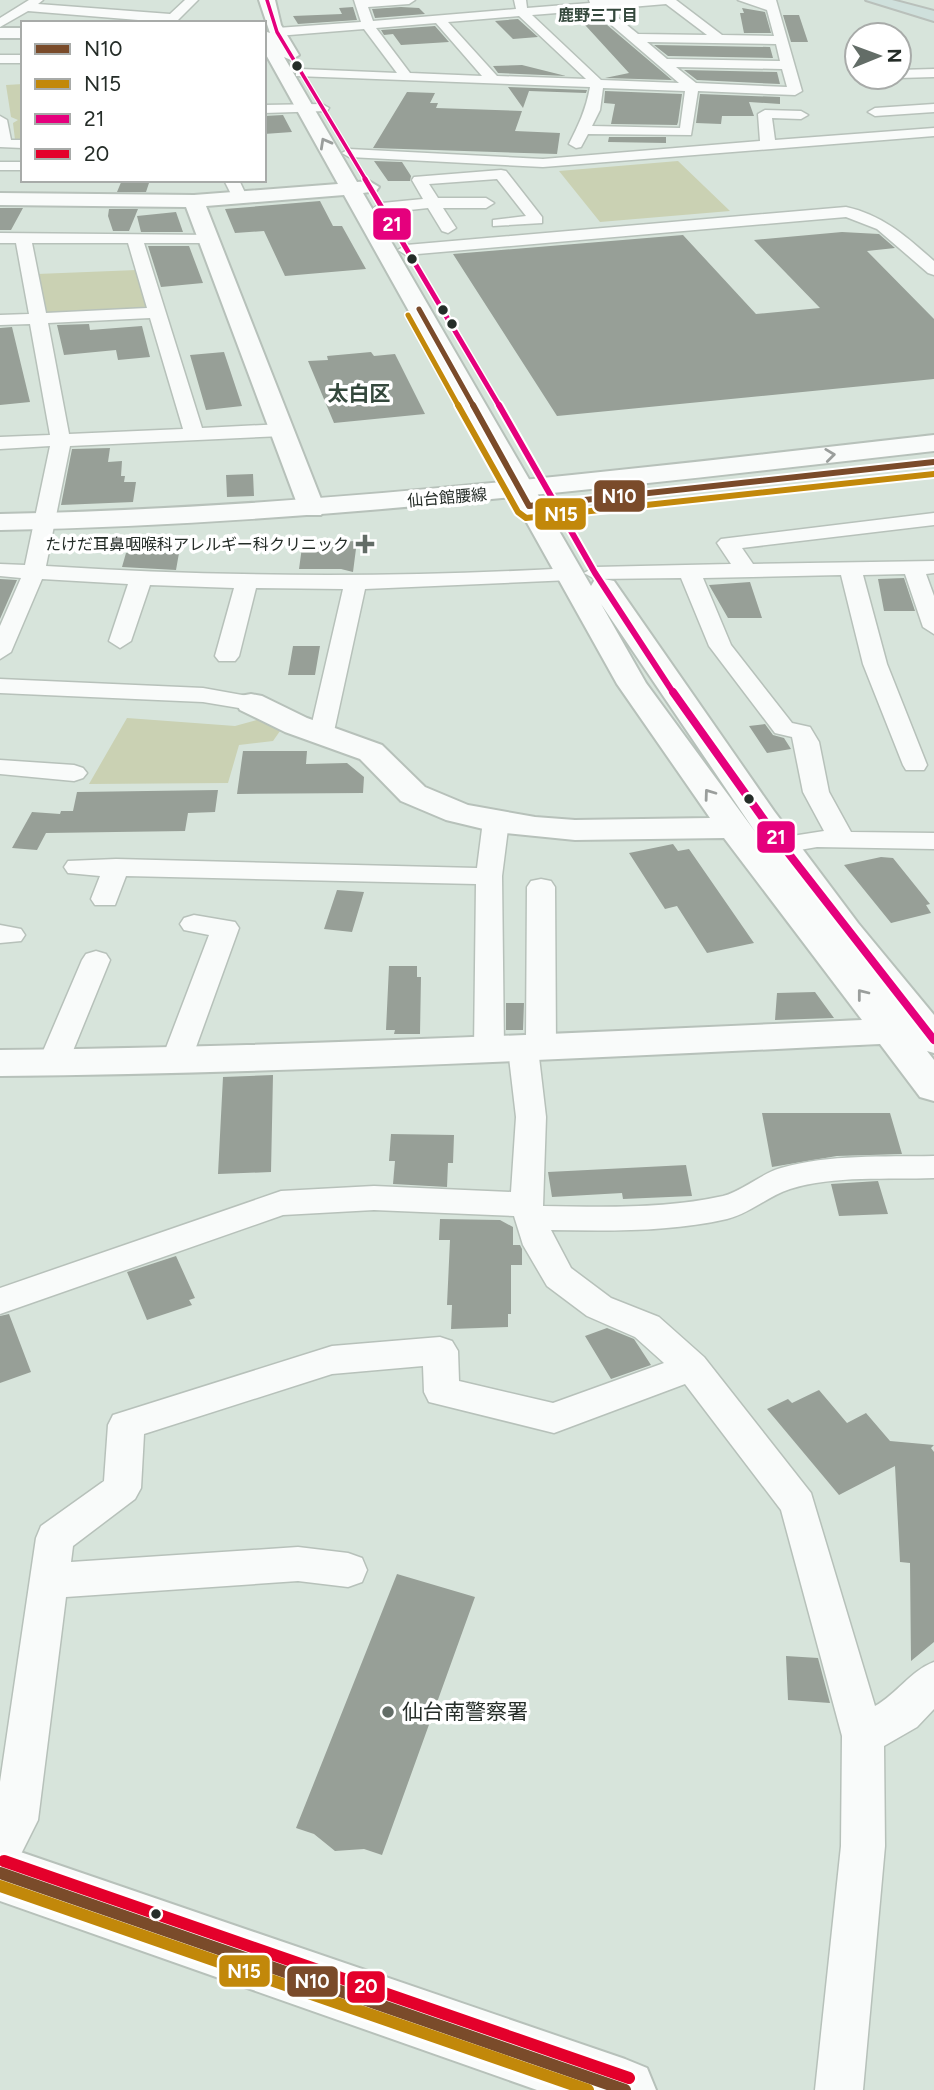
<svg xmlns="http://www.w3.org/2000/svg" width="934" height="2090" font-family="Figtree,'Noto Sans JP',sans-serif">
	<rect width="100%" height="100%" fill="#d7e4db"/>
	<path fill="#cad1b3" d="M23 84V141L15 140 13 123 18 120 11 117 6 85Z
		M678 161 730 211 600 222 559 171Z
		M137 270 149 309 47 314 37 274Z
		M127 718 235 726 264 718 280 731 273 741 239 745 228 783 89 784Z"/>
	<path fill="#979f97" d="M353 7 357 20 298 24 293 16 342 14 339 8Z
		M401 7 419 8 425 14 375 18 372 9Z
		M742 8 765 12 771 33H744L740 13H744Z
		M593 13 672 80 605 78 629 73 575 14Z
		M783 15H799L808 42H791Z
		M518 19 538 37 513 39 495 21Z
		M435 26 449 42 401 45 393 34 384 35 381 30Z
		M654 45 770 47 773 58 668 56Z
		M522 65 566 76 498 73 493 66Z
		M684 70 777 72 780 84 697 80Z
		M508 87 587 90 586 93 529 91 523 108Z
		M605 91 682 94 678 122 677 125 611 124 615 104 604 103Z
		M407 92 435 93 430 103H438L436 108 522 111 515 131 560 133 557 154 373 148Z
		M700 94 780 97V104L749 102 754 116H722L721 124 696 123Z
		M283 115 292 132 264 134V116Z
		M609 137H666V143L608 142Z
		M374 161 402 162 411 176 410 181H388Z
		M122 180H150L146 192H117Z
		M320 201 333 226H342L366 269 285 276 264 231 235 233 225 209Z
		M0 208H23L11 230H0Z
		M109 209H138L129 231H113L108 216Z
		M176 212 183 232H141L137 216Z
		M842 232 879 234 895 248 867 251 934 319V379L557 416 453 254 683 235 756 314 820 308 754 240Z
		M148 246H189L203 283 161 287Z
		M89 324 90 330 142 326 150 357 118 360 116 350 64 355 57 325Z
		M12 327 30 402 0 405V328Z
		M224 352 242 406 206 410 190 355Z
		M371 352 374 356 395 354 425 414 334 423 308 361 328 360 327 356Z
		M110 448 108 462 122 461 121 476H125L124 482H136L133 502 61 505 72 449Z
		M253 474 254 496 227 497 226 475Z
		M357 541 353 572 341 569H299L302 547H329L330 542Z
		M126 553H179L176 570 122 567Z
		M904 578 915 611H884L878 579Z
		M0 579 17 580 0 619Z
		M750 582 762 618H728L709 585Z
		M293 646H320L315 675H288Z
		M765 724 773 735 784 738 791 749 767 753 749 726Z
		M243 751H307L306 764 347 763 364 777 363 793 237 794Z
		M218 790 215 812 188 813 185 831 46 833 37 850 12 848 32 812 60 814 61 811H73L77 792Z
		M673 844 678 851 689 849 754 943 707 953 677 906 665 909 629 853Z
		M881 857 893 858 930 904 926 905 931 913 891 923 844 865Z
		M337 890 364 892 352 932 324 929Z
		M389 966H417V977H421L420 1034H394L395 1030H386Z
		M815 992 834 1018 775 1020 777 993Z
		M506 1003H524L523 1030H506Z
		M273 1075 271 1172 218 1174 223 1077Z
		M762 1113H890L902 1154 837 1156 772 1167Z
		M391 1134 454 1135 453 1163H448L447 1187 393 1184 395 1161H389Z
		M686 1165 692 1196 623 1199 622 1193 552 1197 548 1172Z
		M878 1181 888 1214 839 1216 831 1184Z
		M440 1219 500 1220 513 1227V1245H520L522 1249V1265H511V1314H508V1327L451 1329 452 1305H447L450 1240H439Z
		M176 1256 195 1298 189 1300 192 1305 147 1320 127 1272Z
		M9 1314 31 1372 0 1383V1316Z
		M607 1328 634 1339 651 1365 611 1379 585 1336Z
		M819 1390 847 1423 866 1413 890 1441 934 1445 931 1448 934 1452V1642L911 1661 910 1563 900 1562 895 1466 839 1495 767 1409 788 1399 792 1403Z
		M397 1574 475 1597 382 1855 364 1849 335 1851 314 1834 296 1828Z
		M786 1656 818 1658 830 1703 788 1700Z"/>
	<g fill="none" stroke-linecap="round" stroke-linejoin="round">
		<defs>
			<path id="minor" d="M29 0H43L38 4 170 14 185 0H198L175 23 28 11 0 27V18Z
				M354 0H415L409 4 368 7 373 21 516 9 514 0H526L527 8 590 3 589 0H676L722 35 774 36 767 10 738 0H776L802 91 795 95 698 91 691 135 588 134 581 147 576 148 569 144C578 126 586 110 590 87L296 76V70L301 69 397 73 364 29 277 36 271 32 277 28 361 22ZM666 4 707 35 638 34 607 9ZM594 10 679 83 601 80 532 15ZM519 16 586 79 497 76 448 22ZM436 23 482 76 410 73 376 28ZM647 42 776 44 780 61 667 59ZM676 67 782 69 787 87 696 83ZM603 88 685 91 680 128 592 126 600 110Z
				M0 55H23V63H0Z
				M934 69V77L899 78 895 77H899V70Z
				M322 104 329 108 327 111 264 113V105Z
				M934 104V112L875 116 868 112 875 108Z
				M765 110 801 111 808 115 801 119 772 118 775 140 934 128V136L543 167 349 157 342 153 349 149 543 159 760 141 758 114Z
				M0 116 7 120 11 140H23V148L0 147Z
				M0 162H23V170H0Z
				M501 170 506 171 542 217V223L493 226V220L526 216 497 179 429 184 438 198H486L494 203 486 208H443L456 228 448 233 442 231 428 208 382 213 374 208 382 203 423 199 412 180 414 177Z
				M224 180H239L247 197 244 200H234Z
				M846 207C883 215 907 237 934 261V275L928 273 877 229 846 217 406 255 398 250 406 245Z
				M0 233 215 235 217 238 209 243H144L202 428 283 424 293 430 283 436 70 446 46 566C221 577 396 578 571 568L582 574 571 580 365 589 333 736 330 741H312L309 736 343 589 256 588 239 656 235 661H219L215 656 234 588 150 585 131 641 120 648 109 641 128 584 42 579 11 652 0 659V626L21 578 0 576V564L25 565 50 446 0 449V437L50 435 30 324 0 325V315L29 314 16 243H0ZM32 243H128L147 308 46 313ZM150 318 183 429 69 434 48 323Z
				M934 513V525L742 548 753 564 934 561V573L926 574 934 596V634L923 627 905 574 863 575 887 664 927 765 924 770H906L903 765 863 664 841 575 703 578 731 645 792 723 810 727 819 742 829 792 851 832 934 833V849L817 847 782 853 773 851 769 845 773 839 824 831 803 792 792 737 775 733 709 646 681 578 595 579 584 573 595 567 731 564 717 543 721 539Z
				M0 679 203 688 259 698 263 703 259 708 251 710 203 702 0 693Z
				M0 760 74 765 83 768 87 773 83 778 74 781 0 774Z
				M496 813 505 816 509 821 502 876 504 1050 500 1057 489 1060 478 1057 474 1050 476 884 126 876 115 905H95L91 899 100 876 68 873 64 867 68 861 116 859 477 868 483 821 487 816Z
				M541 879 551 881 555 887 556 1048 552 1055 539 1057 546 1117 543 1206C602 1207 665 1209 723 1196 743 1191 760 1174 781 1168 830 1154 883 1157 934 1156V1178C887 1180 835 1175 790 1189 768 1196 751 1213 727 1219 671 1232 609 1231 551 1230L571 1268 611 1298 659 1317 704 1357 811 1493 875 1706C897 1694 910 1671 934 1662V1709L917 1727 884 1746 885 1846 863 2090H815L841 1846 842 1736 781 1510 685 1384 554 1433 429 1402 424 1392 423 1366 332 1374 144 1434 141 1488 135 1499 73 1546 71 1562 298 1547 348 1553 362 1558 367 1570 362 1582 348 1587 298 1581 66 1597 38 1820 15 1866 0 1872V1782L36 1538 41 1526 104 1481 108 1425 113 1415 332 1346 440 1337 452 1341 458 1351 459 1381 553 1403 664 1363 635 1337 587 1316 547 1286 523 1245 514 1216 374 1210 283 1215 0 1314V1288L281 1191 374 1186 511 1192 516 1117 508 1049 512 1042 526 1040 527 887 531 881Z
				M194 915 235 922 239 928 191 1061 187 1068 176 1071 165 1068 161 1061 209 935 184 930 180 924 184 918Z
				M0 925 21 929 25 935 21 941 0 943Z
				M96 951 106 954 110 960 68 1063 64 1070 53 1073 42 1070 38 1063 82 960 86 954Z"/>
			<path id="tertiary" d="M259 0H275L281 25 299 55 291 60 284 57 357 182 369 181 379 187 376 191 363 193 591 586 594 581 604 579 614 581 774 811 858 923 934 1015V1053L927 1051 934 1060V1101L920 1097 880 1044C587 1058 294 1073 0 1076V1050C288 1047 575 1033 862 1020L724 838 575 840 496 832 446 820 401 801 360 759 285 732 240 710 236 703 240 696 251 694 262 696 307 718 382 745 425 787 468 805 535 817 575 820 710 818 617 684 344 195 206 206 325 509 321 515H303L299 509 186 207 0 205V193L194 195 338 184 264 51V31L270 33ZM601 604 756 833 646 683Z
				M0 28H23V38H0Z
				M0 1845 625 2059 647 2068 656 2090H537L0 1901Z"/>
			<path id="secondary" d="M934 435V451C623 486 313 524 0 530V514C313 508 623 470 934 435Z"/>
			<path id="trunk" d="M866 0H892L934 11V21Z"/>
		</defs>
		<use href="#minor" stroke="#b7c1ba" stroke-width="3"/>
		<use href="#tertiary" stroke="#b7c1ba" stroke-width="4"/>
		<use href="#secondary" stroke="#b7c1ba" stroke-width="4"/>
		<use href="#trunk" stroke="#b9c0bb" stroke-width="4"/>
		<use href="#minor" fill="#f9fbfa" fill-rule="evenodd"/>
		<use href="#tertiary" fill="#f9fbfa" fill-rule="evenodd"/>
		<use href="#secondary" fill="#f9fbfa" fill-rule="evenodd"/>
		<use href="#trunk" fill="#cfe0dc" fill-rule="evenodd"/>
		<defs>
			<path id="bus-1-far2" d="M419 309 474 407"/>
			<path id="bus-1-far1" d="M473 405 529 506 934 462"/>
			<path id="bus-1" d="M0 1873 625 2090"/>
			<path id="bus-2-far2" d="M408 315 459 407"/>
			<path id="bus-2-far1" d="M458 405 518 512 526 518 934 474"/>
			<path id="bus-2" d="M0 1886 588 2090"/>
			<path id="bus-3-far3" d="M267 0 277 32 366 180"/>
			<path id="bus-3-far2" d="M365 179 500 407"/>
			<path id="bus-3-far1" d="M499 405 595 573 674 694"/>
			<path id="bus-3" d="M673 692 782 845 934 1040"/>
			<path id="bus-4" d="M4 1861 629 2078"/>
		</defs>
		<use href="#bus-1-far2" stroke="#fff" stroke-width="8"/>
		<use href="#bus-1-far1" stroke="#fff" stroke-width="10"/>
		<use href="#bus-1" stroke="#fff" stroke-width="18"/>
		<use href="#bus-2-far2" stroke="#fff" stroke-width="8"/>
		<use href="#bus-2-far1" stroke="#fff" stroke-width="10"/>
		<use href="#bus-2" stroke="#fff" stroke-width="18"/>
		<use href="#bus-3-far3" stroke="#fff" stroke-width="6"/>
		<use href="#bus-3-far2" stroke="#fff" stroke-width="8"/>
		<use href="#bus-3-far1" stroke="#fff" stroke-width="10"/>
		<use href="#bus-3" stroke="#fff" stroke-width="12"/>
		<use href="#bus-4" stroke="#fff" stroke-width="18"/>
		<use href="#bus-1-far2" stroke="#7a4b2a" stroke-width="5"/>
		<use href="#bus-1-far1" stroke="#7a4b2a" stroke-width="6"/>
		<use href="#bus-1" stroke="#7a4b2a" stroke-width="12"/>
		<use href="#bus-2-far2" stroke="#c2880a" stroke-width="5"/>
		<use href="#bus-2-far1" stroke="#c2880a" stroke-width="6"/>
		<use href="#bus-2" stroke="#c2880a" stroke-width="12"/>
		<use href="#bus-3-far3" stroke="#e5007d" stroke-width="3.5"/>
		<use href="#bus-3-far2" stroke="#e5007d" stroke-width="5"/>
		<use href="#bus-3-far1" stroke="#e5007d" stroke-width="6"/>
		<use href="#bus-3" stroke="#e5007d" stroke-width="8"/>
		<use href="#bus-4" stroke="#e4002b" stroke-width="12"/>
	</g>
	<defs><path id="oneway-chevron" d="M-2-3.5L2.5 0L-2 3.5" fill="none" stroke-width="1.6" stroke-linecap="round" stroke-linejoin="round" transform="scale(1.75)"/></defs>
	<g stroke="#9a9e9c">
		<use href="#oneway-chevron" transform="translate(325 143) rotate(-119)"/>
		<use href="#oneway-chevron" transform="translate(830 455) rotate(-7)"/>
		<use href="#oneway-chevron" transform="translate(709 794) rotate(-126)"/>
		<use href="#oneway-chevron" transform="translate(862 994) rotate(-128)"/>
	</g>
	<g fill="#252d28" stroke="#fff" stroke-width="2.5">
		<circle cx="297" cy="66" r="6"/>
		<circle cx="412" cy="259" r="6"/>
		<circle cx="443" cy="310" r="6"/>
		<circle cx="452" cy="324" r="6"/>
		<circle cx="749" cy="799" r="6"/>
		<circle cx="156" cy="1914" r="6"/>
	</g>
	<g fill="#636d67" stroke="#fff" stroke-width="2.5">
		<path d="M361.5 533.5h7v7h7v7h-7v7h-7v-7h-7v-7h7z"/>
		<circle cx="388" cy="1712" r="7"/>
	</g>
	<g text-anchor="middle" stroke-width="7" stroke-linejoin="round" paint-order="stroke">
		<g font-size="16" font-weight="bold" fill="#34483c" stroke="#fff">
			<text x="598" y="21">鹿野三丁目</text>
		</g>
		<g font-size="16" fill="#252d28" stroke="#fff">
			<text transform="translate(447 497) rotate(-5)" y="6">仙台館腰線</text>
		</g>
		<g font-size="16" fill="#252d28" stroke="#fff" text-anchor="end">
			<text x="349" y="550">たけだ耳鼻咽喉科アレルギー科クリニック</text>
		</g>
		<g font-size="21" font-weight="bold" fill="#34483c" stroke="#fff">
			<text x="359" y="401">太白区</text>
		</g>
		<g font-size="21" fill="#252d28" stroke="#fff" text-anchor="start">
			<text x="402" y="1719">仙台南警察署</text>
		</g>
	</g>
	<g stroke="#fff" stroke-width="2.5">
		<rect x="372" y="207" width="40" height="34" rx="7" fill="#e5007d"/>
		<rect x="593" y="479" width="53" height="34" rx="7" fill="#7a4b2a"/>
		<rect x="534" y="497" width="53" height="34" rx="7" fill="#c2880a"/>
		<rect x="756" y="820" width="40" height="34" rx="7" fill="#e5007d"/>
		<rect x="218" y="1954" width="53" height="34" rx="7" fill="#c2880a"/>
		<rect x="286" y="1965" width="53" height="33" rx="7" fill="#7a4b2a"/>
		<rect x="346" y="1970" width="40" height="34" rx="7" fill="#e4002b"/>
	</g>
	<g font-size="19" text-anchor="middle" font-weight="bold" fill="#fff">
		<text x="392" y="231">21</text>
		<text x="619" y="503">N10</text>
		<text x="561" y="521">N15</text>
		<text x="776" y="844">21</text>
		<text x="244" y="1978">N15</text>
		<text x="312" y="1988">N10</text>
		<text x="366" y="1993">20</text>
	</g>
	<rect x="21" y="21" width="245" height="161" fill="#ffffff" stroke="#a8aba9" stroke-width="2"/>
	<rect x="35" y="44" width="35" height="10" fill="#7a4b2a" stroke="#a8aba9" stroke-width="2"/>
	<text x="84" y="56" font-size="21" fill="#252d28">N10</text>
	<rect x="35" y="79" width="35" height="10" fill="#c2880a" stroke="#a8aba9" stroke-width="2"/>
	<text x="84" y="91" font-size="21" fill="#252d28">N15</text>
	<rect x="35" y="114" width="35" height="10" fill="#e5007d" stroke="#a8aba9" stroke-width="2"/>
	<text x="84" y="126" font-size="21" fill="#252d28">21</text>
	<rect x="35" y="149" width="35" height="10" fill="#e4002b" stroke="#a8aba9" stroke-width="2"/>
	<text x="84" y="161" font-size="21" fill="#252d28">20</text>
	<g transform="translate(878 56) rotate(89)"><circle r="33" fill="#ffffff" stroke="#a8aba9" stroke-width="2"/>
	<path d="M0-5L12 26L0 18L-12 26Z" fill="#636d67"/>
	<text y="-10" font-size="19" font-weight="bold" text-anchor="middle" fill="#252d28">N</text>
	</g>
</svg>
